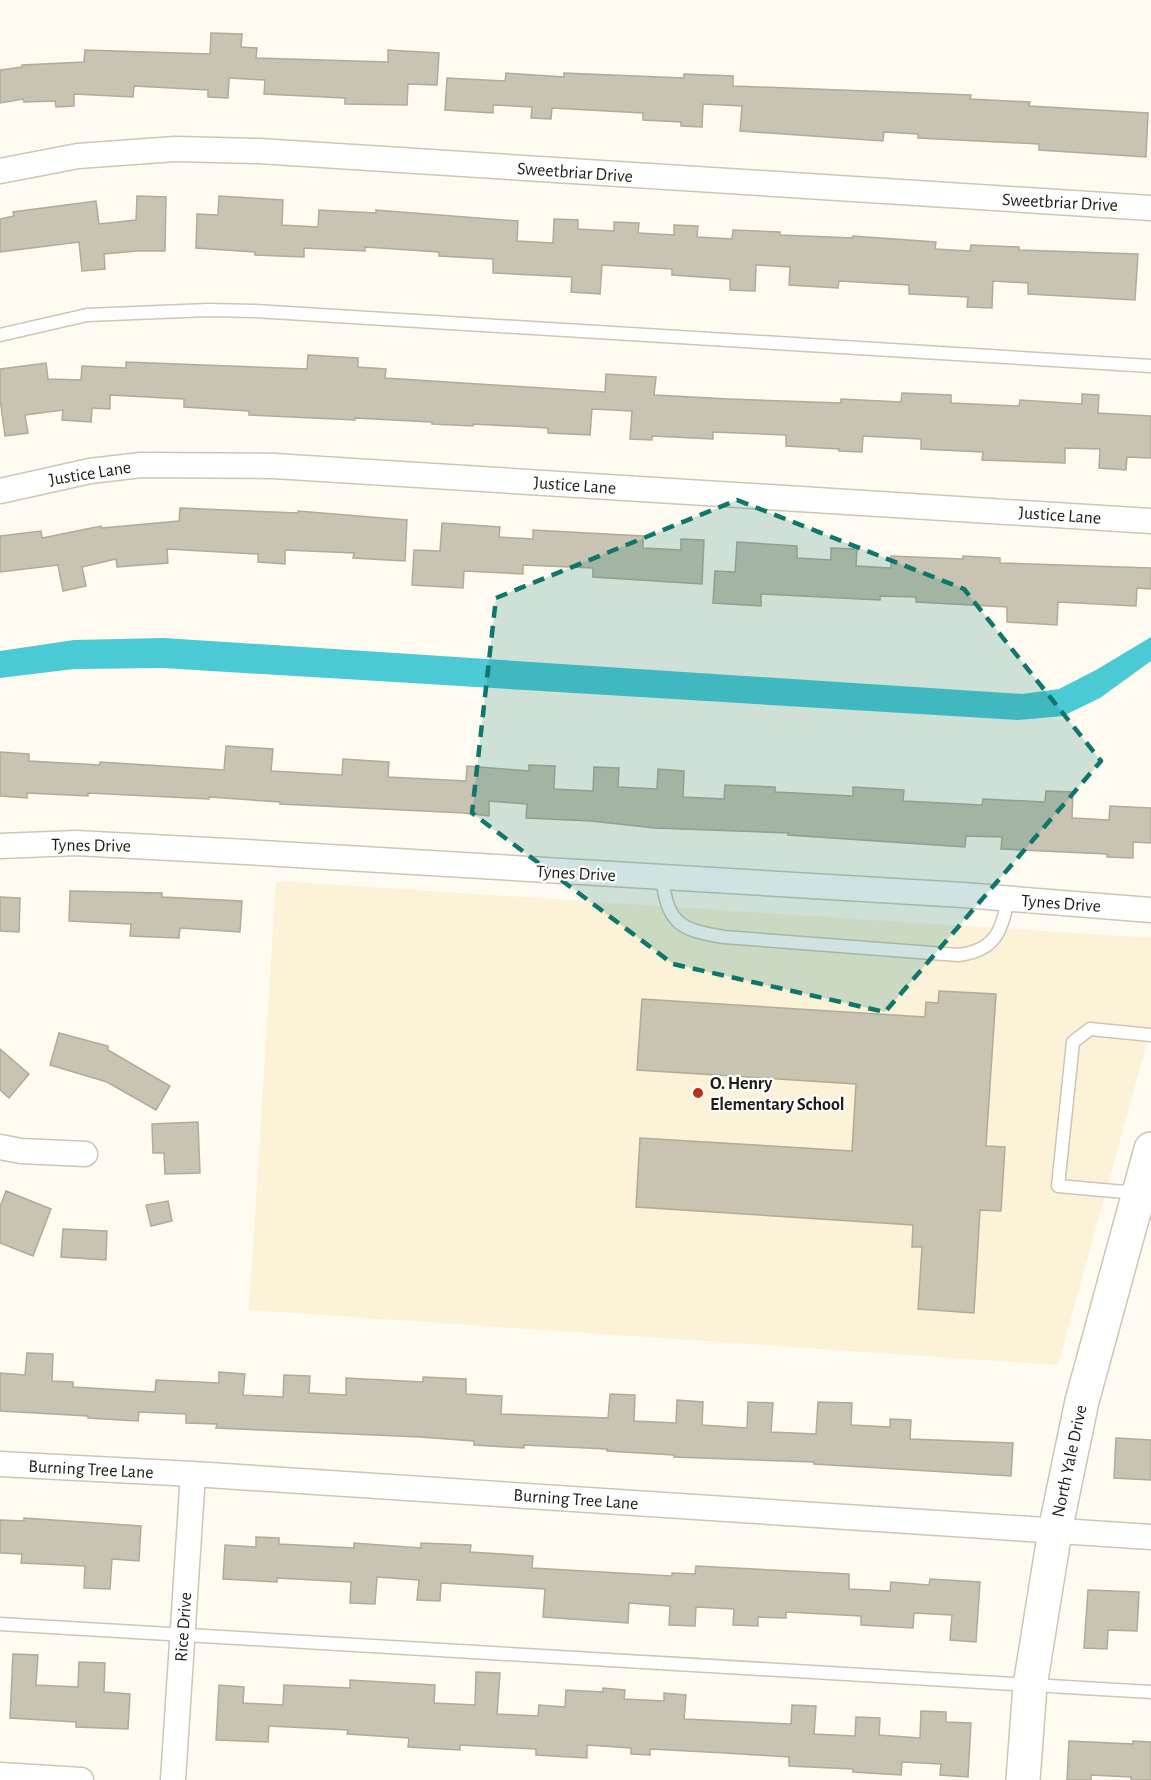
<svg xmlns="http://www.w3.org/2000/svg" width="1151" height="1780" font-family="'Alegreya Sans',sans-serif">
	<rect width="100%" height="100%" fill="#fffbf0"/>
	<path fill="#fbf2d8" d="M276 881 1151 938V1028L1058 1365 249 1310Z"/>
	<path fill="#4bc9d5" d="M1151 637V661L1100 698 1063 716 1018 720 163 668 74 669 0 678V651L74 640 164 638 1022 694 1059 689 1096 670Z"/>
	<path fill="#c9c4b1" stroke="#b0aa99" stroke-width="1.5" d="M211 33 242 34 241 47 257 48 256 58 388 62V50L439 53 437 85 408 84 407 105 345 104V98L264 94 265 80 229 78 228 98 208 97V90L134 86 133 97 74 94V106L56 107 55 101 24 102 23 99 0 103V70L22 67V65L84 62 85 50 210 54Z
		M506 73 564 77V73L684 78V74L733 76V86L971 95 970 99 1030 102 1029 106 1148 113 1146 157 1039 150V144L918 138V134L884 132 883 141 740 131 742 106 703 104 702 127 681 126V122L643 120V113L552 108 551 119 531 118 532 107 493 105V113L445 110 447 78 505 81Z
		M137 196 166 197 165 251H137L104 254 105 269 82 271 79 242 0 252V219L14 216 13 212 96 201 99 224 136 220Z
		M219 196 283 200 282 225 318 227 319 210 376 213V210L518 221 517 241 553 243 554 219 578 220V229L614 231V222L639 223 638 233 674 235V225L698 226 697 237 732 239 733 230 780 232V235L853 238V236L936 242 935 249 970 251 971 245 1019 247V250L1138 254 1135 300 1028 294V283L993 281 992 308 967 307 968 297 909 294V285L839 281 838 288 789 285 790 267 756 265 755 291 730 290V279L672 275V269L602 265 600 294 571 292 572 277 493 273V259L439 256V252L365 247V251L304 248V257L255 255V252L196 248 197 214 218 215Z
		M308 355 358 358V367L386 369 385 378 605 392 606 374 656 377 654 395 729 399 841 403V399L901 402 902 393 951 395V403L1019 406 1020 400 1082 404V394L1099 395 1098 413 1151 416V458L1127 457 1126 470 1099 468 1100 449 1065 448V463L982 460 983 452 921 449V439L863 436 862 452 839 451V449L786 446V435L713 432V439L652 436V440L630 439 632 411 592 409 590 435 548 433V428L473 424V426L432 424V422L355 418V420L249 415V411L184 407V399L110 395V409L92 408 91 422 62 420 63 410 25 415 28 433 5 436 0 399V369L46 363 48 379 81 380 82 366 126 368V362L307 369Z
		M180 508 298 513V511L407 520 405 561 353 558 354 553 285 550V564L258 562V554L167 549 168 563 117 567 116 559 82 567 86 586 63 591 58 565 0 572V536L41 531 42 538 101 526 102 528 179 521Z
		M442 523 500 527 499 537 533 539V530L643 536V548L681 550V539L704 540 702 584 593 577V568L523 565V574L464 571 463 588 412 585 414 550 440 551Z
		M737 542 797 546V558L831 560V548L857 549 856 566 891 568V556L963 559V556L1000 558V563L1151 568V589L1137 588 1136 606 1058 602 1057 625 1007 622V607L916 602V597L880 596V600L761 594V606L713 603 715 571 735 572Z
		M226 746 273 749 271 771 342 775 343 759 389 762 388 777 466 781 467 766 529 771V765L555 766 554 789 593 791 594 767 619 768 618 787 657 789 658 769 684 771 683 797 724 799 725 785 775 787V792L853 796V787L904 790 903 801 982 805 983 799 1045 802 1046 791 1073 792 1072 818 1109 820 1110 806 1151 808V843L1133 842V858L1107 857V854L1001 849 1002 837 966 836 965 847 788 835 789 833 655 828 591 821 526 818 527 804 489 801V816L464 813 280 804V802L209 797V799L88 793V796L27 793V798L0 796V752L29 754V761L100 765V762L224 770Z
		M70 891 162 893V897L242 901 240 932 180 928 179 938 130 936 131 924 69 921Z
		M0 897 20 898 19 932 0 931Z
		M939 991 996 994 986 1146 1005 1147 1001 1211 980 1210 974 1313 918 1309 922 1247H912L913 1225 636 1207 640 1138 852 1151 856 1084 637 1070 642 999 925 1017 926 1002 938 1003Z
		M59 1033 108 1046V1050L170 1086 156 1110 107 1082 50 1065Z
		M0 1049 29 1074 9 1098 0 1090Z
		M198 1122 200 1173 165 1174 164 1153H153L152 1124Z
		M6 1191 51 1209 33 1256 0 1243V1207Z
		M168 1201 172 1221 151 1226 146 1205Z
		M63 1229 107 1231 106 1260 61 1257Z
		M27 1353 53 1354 52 1381 73 1382V1387L155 1392 156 1380 219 1383V1372L245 1374 243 1395 283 1397 284 1375 310 1376 309 1393 346 1395V1378L423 1382V1377L466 1379V1394L502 1396 501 1414 608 1418 610 1394 635 1395 634 1421 676 1423 677 1400 703 1402 702 1425 747 1428 748 1402 773 1403 771 1432 816 1434 818 1402 852 1403 851 1425 890 1427V1419L911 1420 910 1439 1013 1443 1011 1476 814 1464V1462L674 1457V1455L607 1451V1449L524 1445V1448L474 1445V1441L420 1437 216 1428 217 1424 186 1423V1414L139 1412 138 1421 88 1418V1416L0 1411V1373L25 1375Z
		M1116 1438 1151 1440V1480L1114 1478Z
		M24 1518 141 1526 139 1561 112 1559 110 1589 84 1588 85 1566 21 1563 22 1554 0 1553V1520L24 1521Z
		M256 1537 279 1538V1544L354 1548V1543L421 1548V1543L471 1545 470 1552 533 1556 532 1568 672 1576V1573L695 1574 696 1566 849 1574V1589L890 1591 891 1582 929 1585 930 1579 980 1582 976 1642 950 1640 952 1615 914 1613 913 1628 861 1625V1616L786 1612V1618L758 1617V1626L733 1625 734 1609 696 1607 695 1626 669 1625 670 1606 629 1603 628 1623 543 1617 545 1589 441 1583 440 1601 417 1600 419 1580 377 1577 375 1604 350 1603 351 1582 277 1578V1582L223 1579 225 1545 256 1547Z
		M1088 1590 1139 1592 1137 1631 1108 1630 1107 1649 1084 1648Z
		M13 1654 38 1655 36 1685 78 1687 79 1662 105 1663 104 1692 130 1694 128 1729 76 1727V1722L10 1718Z
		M476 1672 500 1673 497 1714 538 1716 539 1705 565 1707 566 1690 603 1692V1688L625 1690 624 1699 664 1701V1693L686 1695 684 1719 791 1724 792 1705 816 1706 814 1734 855 1736 856 1717 880 1718 879 1735 920 1738 921 1711 946 1712V1722L971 1723 968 1777 940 1775 941 1764 902 1762 901 1775 853 1772V1769L789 1766V1757L725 1753 650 1749V1755L631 1754V1748L587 1745V1758L536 1755V1749L460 1745V1750L408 1747 409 1738 347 1734 348 1730 269 1726 268 1742 216 1740 219 1685 244 1687 243 1703 283 1705 284 1685 350 1688V1680L435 1685 434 1703 475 1705Z
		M1069 1741 1133 1744V1741L1151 1742V1780H1131V1777L1091 1775V1780H1067Z"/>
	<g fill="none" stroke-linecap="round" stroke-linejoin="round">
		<defs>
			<path id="lane" d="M0 335 87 315 208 310 255 311 1151 366
				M662 878C668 924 680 930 724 937L958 955C994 951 1002 932 1008 899
				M1136 1193 1058 1186 1073 1042 1090 1029 1151 1035
				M0 1624 1151 1692"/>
			<path id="street" d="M0 171 78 156 175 149 259 151 1151 208
				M0 491 90 471 141 465 274 466 1151 521
				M0 846 76 843 246 852 963 895 1151 910
				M0 1147 21 1151 85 1154
				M0 1464 193 1474 1151 1537
				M0 1775 81 1780
				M173 1780 193 1474"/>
			<path id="secondary" d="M1023 1780 1030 1686 1055 1531 1082 1401 1151 1149"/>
		</defs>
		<use href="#lane" stroke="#ccc6b4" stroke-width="15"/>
		<use href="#street" stroke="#ccc6b4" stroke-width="27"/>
		<use href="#secondary" stroke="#ccc6b4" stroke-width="36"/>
		<use href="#lane" stroke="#fff" stroke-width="12"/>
		<use href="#street" stroke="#fff" stroke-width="24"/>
		<use href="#secondary" stroke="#fff" stroke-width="33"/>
	</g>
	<path fill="#0f766e" fill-opacity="0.2" stroke="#0f766e" stroke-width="4.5" stroke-dasharray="12 8" stroke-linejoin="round" d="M737 500 964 589 1101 761 885 1012 673 964 472 813 496 598Z"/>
	<circle fill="#bd3217" stroke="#fff" stroke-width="2" cx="698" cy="1093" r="6"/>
	<g text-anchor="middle" stroke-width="4.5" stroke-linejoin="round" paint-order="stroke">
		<g font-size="18" fill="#1f1d16" stroke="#fff">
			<text transform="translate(575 172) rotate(4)" y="6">Sweetbriar Drive</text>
			<text transform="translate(1060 202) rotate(3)" y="6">Sweetbriar Drive</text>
			<text transform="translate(90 473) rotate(-9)" y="6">Justice Lane</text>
			<text transform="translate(575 485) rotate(4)" y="6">Justice Lane</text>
			<text transform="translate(1060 515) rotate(4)" y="6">Justice Lane</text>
			<text transform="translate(91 845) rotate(1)" y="6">Tynes Drive</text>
			<text transform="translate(576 873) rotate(3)" y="6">Tynes Drive</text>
			<text transform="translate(1061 903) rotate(4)" y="6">Tynes Drive</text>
			<text transform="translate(1069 1461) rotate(-78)" y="6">North Yale Drive</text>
			<text transform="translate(91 1469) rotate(3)" y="6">Burning Tree Lane</text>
			<text transform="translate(576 1499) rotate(4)" y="6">Burning Tree Lane</text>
			<text transform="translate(183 1627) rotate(-86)" y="6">Rice Drive</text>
		</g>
		<g font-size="18" font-weight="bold" fill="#1f1d16" stroke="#fff" text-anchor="start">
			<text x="710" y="1089">O. Henry<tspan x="710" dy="21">Elementary School</tspan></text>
		</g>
	</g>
</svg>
